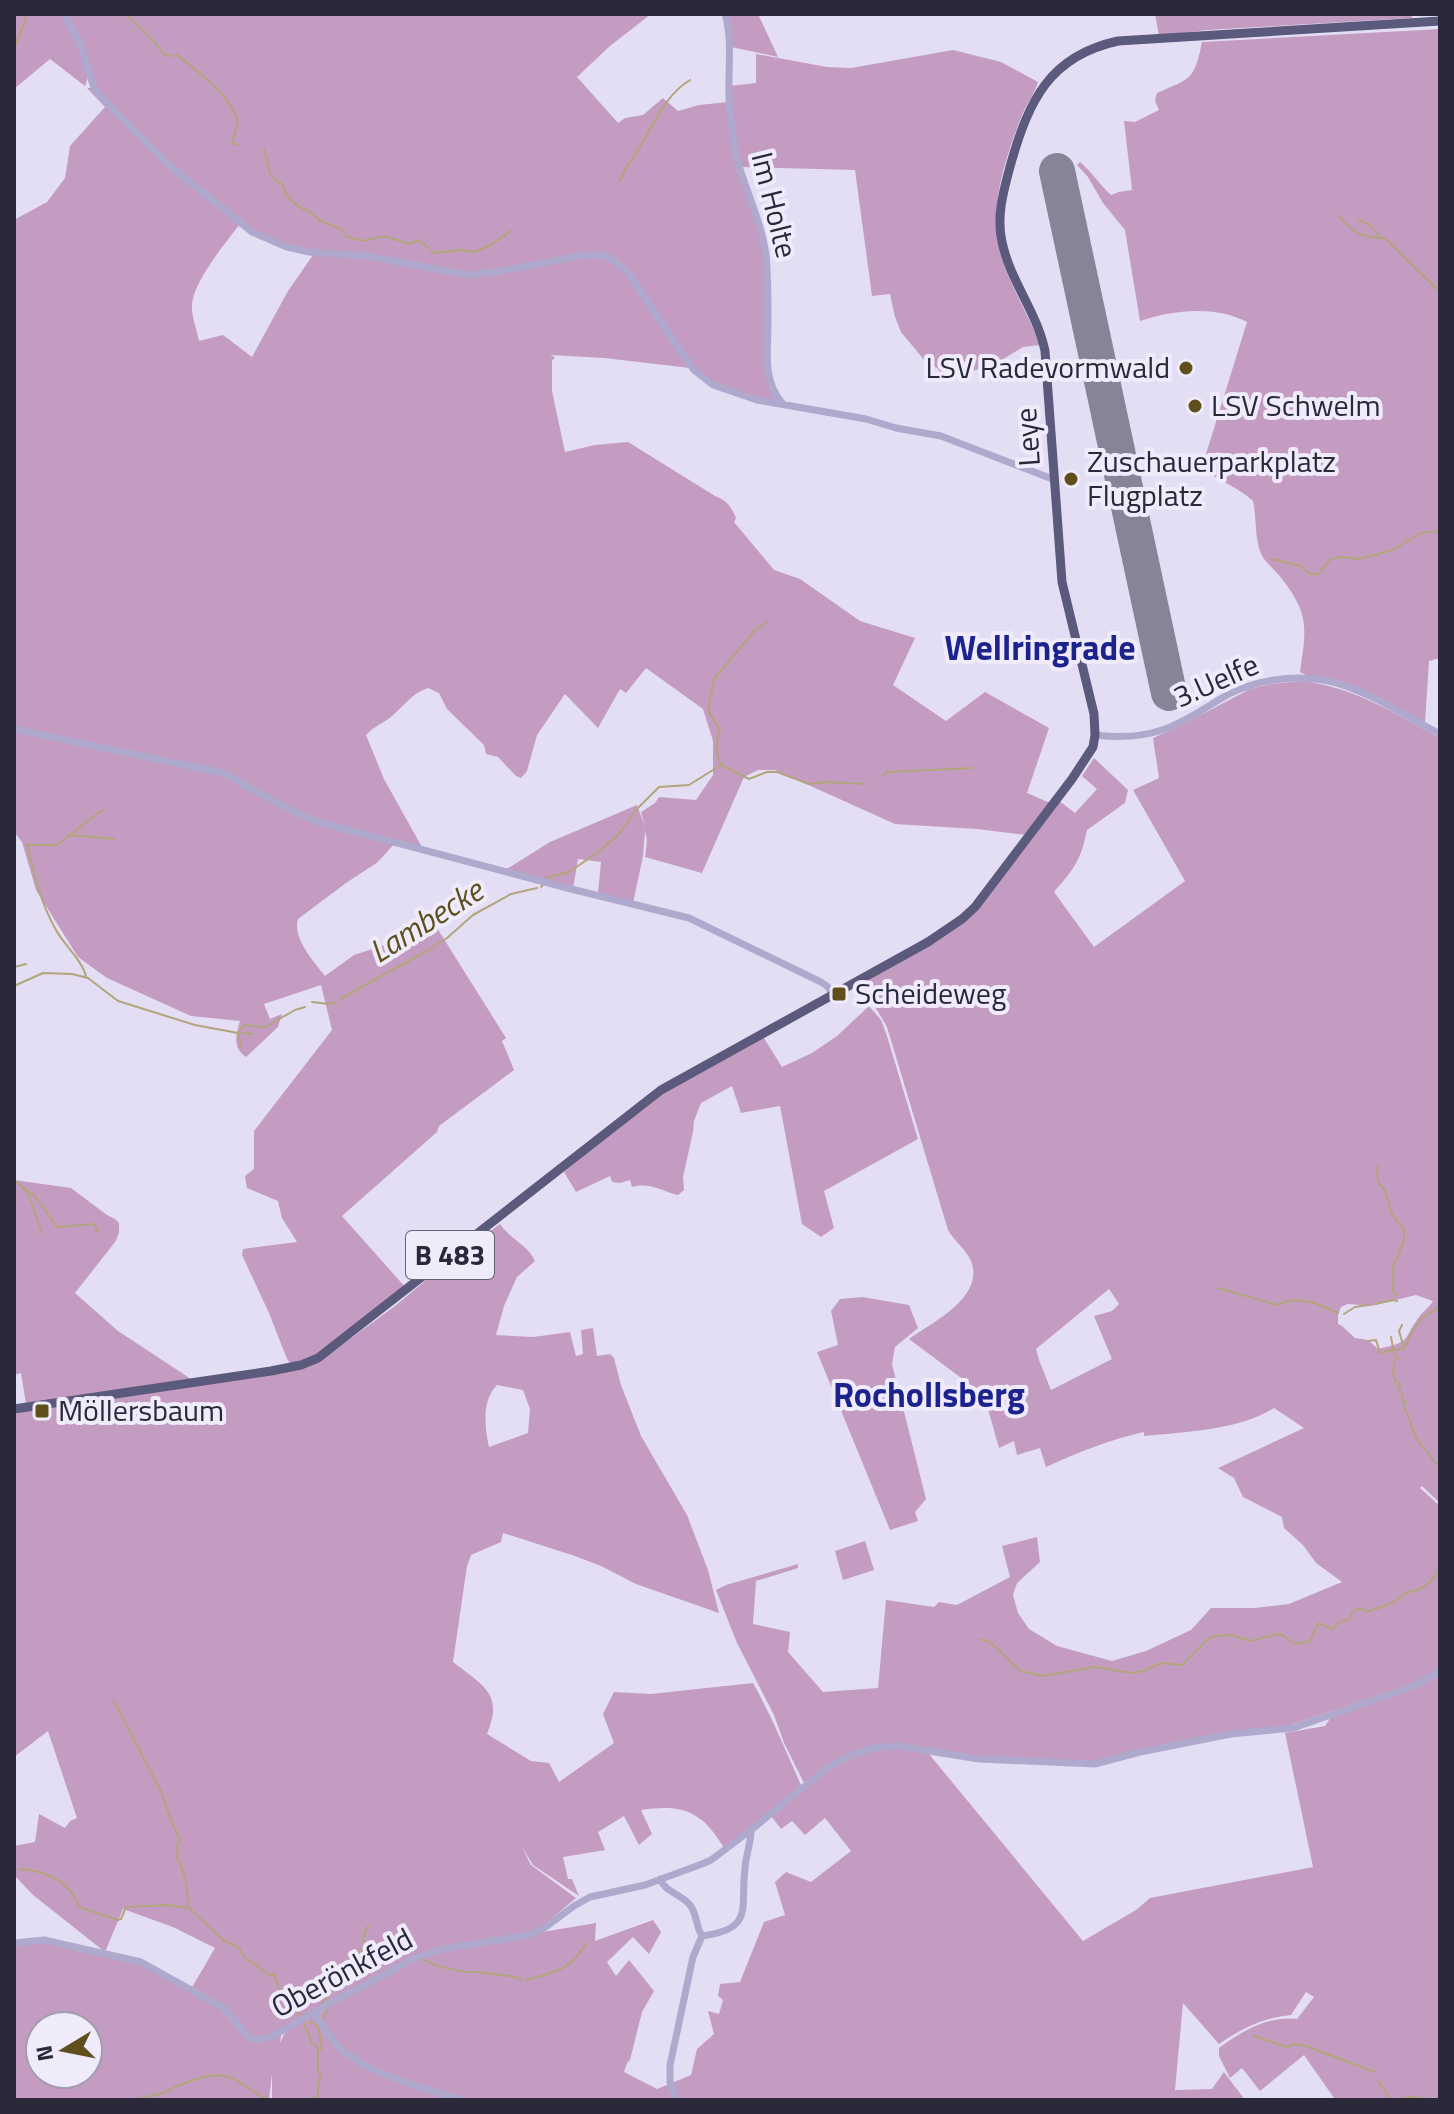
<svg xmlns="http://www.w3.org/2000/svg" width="1454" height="2114" font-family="'Titillium Web',sans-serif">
	<rect width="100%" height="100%" fill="#e3def4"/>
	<path fill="#c49cc2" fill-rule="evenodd" d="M14 14H61L75 36 89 74 85 86 50 59 14 89Z
		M71 14H651L610 46 577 77 618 123 625 118 643 115 663 98 678 111 699 105 728 102 730 111V86L756 83V54L827 67 851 68 953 50 1001 62 1038 82C1035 93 1027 103 1022 115 1005 159 986 213 1002 259 1012 289 1029 316 1040 345L1023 347 995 364 946 379 937 368 925 361 901 332 895 317 890 294 872 296 855 170 741 167 730 113 739 168 759 226 765 251 767 319 766 372 778 403C736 397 709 388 683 354L690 368 604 358 550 355 555 357 552 361V391L565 452 595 445 628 442 715 496C726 500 731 506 736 518L734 522 774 570 800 579 860 621 915 638 893 685 946 721 985 692 1049 728 1027 793 1050 803 1026 835 977 829 895 824 775 770H758L744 777 702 873 645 857 647 840 645 831 643 856 633 903 598 893 601 862 578 859 573 889 505 870 550 842 637 805 645 827 641 812 655 803 659 797 696 800 713 775V741L703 709 646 668 626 693 620 689 598 728 565 694 537 735 527 771 521 778 516 776 498 757 486 754 484 745 447 709 439 693 428 688C412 693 405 705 392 716 384 723 374 726 366 735L384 779 423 849 396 842 378 862 346 883 298 919C292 938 314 962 325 976L354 955 397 941 432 920 506 1038 502 1041 514 1070 439 1126 437 1132 342 1216 406 1288 326 1350 291 1364 287 1359 269 1313 242 1255 243 1249 297 1242 282 1218 278 1201 247 1188 245 1176 254 1169V1131L332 1030 321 985 264 1004 270 1019 282 1014 278 1027 246 1057C232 1047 236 1035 240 1021L191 1016 107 978 78 957 36 890 22 842 14 832V220L47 202 65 178 70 146 105 107 87 88H91L189 185 240 224C226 242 194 281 192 304 191 315 197 330 199 341L223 335 252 357 288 291 313 255 368 257 457 274 456 272 367 255 310 252 261 235 253 231 170 164 100 95 95 85 83 42 69 17Z
		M725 14H758L778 57 731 47Z
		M1155 14H1409L1413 18 1207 30 1159 36Z
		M1440 29V658L1429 661 1425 723 1358 688 1306 675 1300 672C1306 629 1310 615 1282 579 1276 571 1267 564 1262 556 1254 539 1257 519 1253 501 1238 487 1218 481 1202 467L1247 322C1215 305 1172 310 1140 321L1125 230 1103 203 1088 177 1077 165 1080 162C1093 173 1099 184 1111 195L1119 192 1132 190 1124 121 1135 122 1159 110 1155 101 1157 93C1191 78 1194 81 1202 42Z
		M1303 681C1356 688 1394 713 1440 738V1503L1422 1486 1420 1488 1440 1506V1668L1417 1682 1288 1726 1174 1742 1097 1762 984 1757 878 1744 804 1783 784 1743 774 1715 737 1643 716 1590 726 1585 798 1564V1568L756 1581 753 1624 790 1632 788 1652 823 1692 878 1688 886 1600 934 1607 939 1602 957 1605 1010 1577 1002 1546 1037 1537 1040 1562 1017 1583 1013 1595 1018 1613 1029 1629 1057 1646 1112 1661 1146 1651 1191 1630 1211 1608H1254L1289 1604 1342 1582 1316 1563 1303 1545 1284 1528 1282 1517 1243 1497 1234 1478 1218 1468 1304 1428 1274 1408C1239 1430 1185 1432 1144 1436V1432C1108 1440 1079 1452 1046 1467L1040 1448 1017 1455 1014 1441 999 1448 984 1395 909 1339C933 1322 985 1297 971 1261 966 1249 954 1241 948 1230L887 1027 877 1010 856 985 962 921 1058 800 1075 813 1097 789 1082 776 1094 758 1128 790 1125 803 1087 830C1081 860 1074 869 1054 892L1094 947 1185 881 1133 790 1159 778 1153 738 1182 725 1250 689 1271 684ZM1109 1289 1119 1304 1112 1311 1094 1316 1112 1359 1051 1390 1039 1360 1036 1349ZM1416 1295 1433 1301C1429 1308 1423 1311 1419 1317 1401 1342 1413 1341 1378 1349L1368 1340 1355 1338 1342 1326 1338 1324V1315L1341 1307 1348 1304 1371 1306Z
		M869 1006 881 1020 887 1036 918 1139 824 1191 834 1228 821 1237 802 1224 780 1106 741 1113 732 1086 701 1103 694 1121 693 1132 683 1177 684 1190 678 1195C661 1191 650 1182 632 1187L630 1180 620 1183 612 1182 610 1176 576 1192 564 1172 644 1105 762 1035 782 1067 812 1053 837 1036Z
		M14 1180 71 1188 107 1215 115 1219 119 1223V1233L115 1242 75 1293 118 1331 191 1379 26 1404 21 1373 14 1375Z
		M500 1224C511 1240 528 1245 535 1261L517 1277 504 1306 496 1335 533 1337 570 1332 576 1356 583 1354 581 1330 593 1328 597 1356 610 1354 614 1358 621 1385 641 1436 687 1515 708 1570 719 1613 636 1584 601 1566 572 1555 503 1533 501 1542 471 1555 467 1566 453 1662C483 1686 504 1693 487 1734L531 1761 549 1763 559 1782 614 1743 603 1714 614 1692 651 1694 753 1683C772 1717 786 1752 802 1787L768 1815 724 1848C702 1811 683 1804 641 1810L652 1834 639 1845 624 1816 598 1832 605 1850 563 1857 568 1879H572L579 1896 533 1865 522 1847 531 1865 576 1898 538 1930 528 1934 453 1947 596 1923 595 1941 653 1920 661 1932 649 1954 633 1937 607 1962 616 1976 629 1960 654 1991 642 2012 630 2060 627 2063 624 2072 657 2089 691 2075 697 2049 714 2034 708 2011 719 2014 723 2000 718 1996 720 1984 740 1982 764 1922 785 1915 775 1882 786 1872 811 1882 851 1851 825 1818 805 1835 792 1821 781 1829 771 1816C820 1774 860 1733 929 1754L1083 1941 1136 1910 1150 1898 1313 1867 1285 1733 1325 1726 1331 1717 1409 1690 1440 1674V2100H1332L1334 2098 1304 2055 1260 2091 1242 2068 1230 2078 1219 2056V2048C1242 2031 1267 2016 1297 2019L1314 1997 1306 1992 1291 2015C1263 2018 1242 2028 1219 2044L1183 2003 1175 2090 1212 2089 1224 2072 1245 2100H462C424 2088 364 2074 336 2044 328 2035 321 2023 314 2013L362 1984 282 2029 280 2043 286 2030 313 2015C320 2025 327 2038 336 2046 365 2075 419 2089 458 2100H272V2073L269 2100H14V1943L44 1940 132 1959 159 1971 191 1989 215 1948 173 1927 123 1909 105 1952 33 1895 14 1875V1846L35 1842 39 1814 65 1828 70 1821 77 1818 48 1731 14 1757V1412L306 1368 320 1361 395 1306 439 1269ZM497 1385 523 1390 530 1409 528 1433 489 1447C485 1428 481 1401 497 1385ZM40 2026H88V2074H40Z
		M862 1297 909 1305 918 1328 895 1347 892 1364 926 1499 915 1512 918 1521 890 1530 817 1352 838 1345 831 1311 840 1299Z
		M865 1541 874 1570 843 1580 835 1551Z"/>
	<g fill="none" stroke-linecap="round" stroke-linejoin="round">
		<path stroke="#b3a57b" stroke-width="2" d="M125 14 149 36 164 54 171 56
			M14 48 25 22V14
			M175 56 177 55C195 69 232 97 237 119 239 127 233 136 232 143L239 145
			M264 149 270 173 276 181 282 184 287 196 299 207 309 211 321 221 341 229 347 237 363 241 384 236 410 244 418 240 429 248
			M619 181C624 176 623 171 628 165 649 138 660 98 690 80
			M1339 216C1350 230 1360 237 1378 238
			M1358 221C1370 222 1374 228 1380 238L1386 239 1440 292
			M431 250 433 253 459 250 474 252 489 246 511 231
			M1272 559 1301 566 1309 574H1318L1331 559 1342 557 1358 559 1379 554 1394 549 1421 533 1440 531
			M721 765 749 779 767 772H777L809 784 827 782 864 784
			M883 775 888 772 972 768
			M71 834 102 810
			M546 878 569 872 597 853 618 835 637 809 659 787 689 785 721 765C715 753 716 743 720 730L708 710 714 679 756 629 767 622
			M541 887 543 885
			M14 962H15
			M14 967 26 964
			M86 977C83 961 64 945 56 930 41 904 34 874 27 845H57L70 835 115 839
			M14 986 43 973 72 974 88 978 118 1001 195 1025 238 1033 244 1025 265 1027 295 1010 305 1007
			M340 999 425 952 447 938 473 915 511 894 537 888
			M312 1002 329 1004 336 1002
			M238 1033 241 1047
			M242 1033 253 1034
			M1378 1165 1377 1175 1379 1184 1384 1188 1392 1214 1404 1230V1241L1393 1266V1292L1397 1295
			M14 1181 34 1195 57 1227 94 1224 98 1232
			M25 1190 29 1195 42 1233
			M1218 1288 1277 1305 1292 1300 1312 1302 1338 1313
			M1375 1304 1394 1300 1397 1301
			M1344 1314 1355 1307 1369 1305
			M1391 1337 1394 1353 1398 1358 1395 1360 1393 1371 1395 1381 1398 1382 1400 1385 1397 1386 1403 1396 1402 1401 1406 1402 1403 1406C1410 1415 1410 1425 1415 1435 1419 1447 1430 1451 1433 1461L1440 1466
			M1368 1341 1376 1340 1380 1353 1392 1350
			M1406 1346C1413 1326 1421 1316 1440 1307
			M1395 1350 1404 1348 1399 1331 1402 1325
			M980 1639 989 1642 998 1649 1020 1671 1043 1676 1095 1667 1131 1673 1143 1671 1161 1663 1182 1665 1208 1639 1215 1636 1231 1635 1250 1641 1278 1634 1282 1635 1295 1644 1310 1641 1319 1623 1332 1629 1341 1621 1348 1620C1354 1612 1349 1611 1362 1608L1365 1612C1381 1607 1394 1605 1407 1592 1423 1591 1433 1582 1439 1568
			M114 1701 162 1793C166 1808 173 1825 180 1840L176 1845 178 1853 177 1858C186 1873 187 1890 189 1906
			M20 1869C45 1871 70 1880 79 1907L118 1920 121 1919 126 1907 167 1905 189 1908 223 1940 239 1948 244 1957 271 1976 274 1974C276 1985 290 2007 300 2015
			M422 1959C434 1966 458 1972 474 1972
			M477 1972 509 1976 521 1979
			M526 1980C554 1972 571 1971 586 1943
			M322 2004C332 1989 342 1973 359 1963L357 1957 365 1944 363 1938 368 1926
			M323 2019 327 2010
			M304 2023 312 2044 316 2045 318 2050
			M1254 2036 1287 2047 1293 2044 1306 2046 1375 2072
			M1378 2081 1392 2100
			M73 2099 88 2100
			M136 2100C146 2095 156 2096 166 2092 170 2090 173 2087 177 2086 222 2068 227 2073 265 2099
			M310 2100 318 2096C319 2090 317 2080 321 2075L318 2070V2051L322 2048 318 2026 311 2022
			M1395 2100 1410 2097 1438 2100"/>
		<path stroke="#868497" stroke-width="36" d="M1057 171 1169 693"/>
		<path stroke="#afa9cd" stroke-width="7" d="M64 14 80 43 94 88 99 95 169 165 252 232 287 247 309 252 367 256 467 275 496 272 584 255H603L613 260 627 271 681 352 694 370 713 385 757 400 866 419 896 428 941 436 1055 480
			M725 14C734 45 726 80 730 112 732 132 734 153 741 172 750 200 762 226 766 255 768 277 768 300 768 322 768 351 762 381 783 404
			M14 729 223 773 290 810 318 822 571 889 689 918 821 982 828 987 832 994
			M1095 735C1118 738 1141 737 1162 730 1186 722 1206 707 1227 695 1256 680 1291 675 1323 680 1360 686 1406 716 1440 734
			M660 1879C665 1892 681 1894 690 1905 697 1914 696 1927 702 1936
			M14 1943 44 1940 141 1962 222 2007 250 2038 258 2040 273 2036 329 2004 417 1957 443 1949 529 1935 543 1929 574 1906 590 1897 645 1885 702 1864 711 1860 751 1830 826 1769 849 1756 872 1748 898 1746 979 1759 1095 1764 1140 1752 1231 1734 1293 1728 1403 1690 1418 1684 1440 1671
			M314 2013C321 2023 328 2035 336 2044 364 2074 424 2088 462 2100
			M677 2100 670 2082V2065L693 1957 702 1936C755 1929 740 1908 745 1868 746 1855 751 1843 751 1830"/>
		<path stroke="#5b597c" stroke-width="9" d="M14 1409 271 1371 301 1365 318 1358 661 1090 928 942 962 919 975 907 1072 779 1093 747 1095 735 1094 714 1062 582 1045 351C1037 312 1010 281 1002 242 996 215 1004 189 1011 163 1029 101 1049 56 1118 41L1440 21"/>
	</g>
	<g fill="#5e4f1c" stroke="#efebfb" stroke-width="3">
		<circle cx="1186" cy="368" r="8"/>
		<circle cx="1195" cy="406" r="8"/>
		<circle cx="1071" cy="479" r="8"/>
		<rect x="831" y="986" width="16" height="16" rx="4"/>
		<rect x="34" y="1403" width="16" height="16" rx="4"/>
	</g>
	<g text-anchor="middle" stroke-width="8" stroke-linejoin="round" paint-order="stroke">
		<rect fill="#efebfb" stroke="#646374" stroke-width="2" x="406" y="1231" width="88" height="48" rx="6"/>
		<g font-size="28" font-weight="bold" fill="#29293a">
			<text x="450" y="1265">B 483</text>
		</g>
		<g font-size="30" fill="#29293a" stroke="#efebfb">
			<text transform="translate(774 205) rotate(76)" y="10">Im Holte</text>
			<text transform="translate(1028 437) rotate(-94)" y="10">Leye</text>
			<text transform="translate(1216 681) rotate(-24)" y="10">3.Uelfe</text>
			<text transform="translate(342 1973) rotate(-28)" y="10">Oberönkfeld</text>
		</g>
		<g font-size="30" fill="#29293a" stroke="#efebfb" text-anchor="start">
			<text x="1170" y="378" text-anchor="end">LSV Radevormwald</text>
			<text x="1211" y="416">LSV Schwelm</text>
			<text x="1087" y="472">Zuschauerparkplatz<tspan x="1087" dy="34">Flugplatz</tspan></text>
			<text x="855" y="1004">Scheideweg</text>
			<text x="58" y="1421">Möllersbaum</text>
		</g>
		<g font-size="32" font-style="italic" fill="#5e4f1c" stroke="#efebfb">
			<text transform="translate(426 921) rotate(-32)" y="11">Lambecke</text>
		</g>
		<g font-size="34" font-weight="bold" fill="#1d238d" stroke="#efebfb">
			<text x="1040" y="660">Wellringrade</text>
			<text x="929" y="1407">Rochollsberg</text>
		</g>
	</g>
	<rect width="1454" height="2114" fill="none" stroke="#29293a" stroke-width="32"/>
	<g transform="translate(64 2050) rotate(260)"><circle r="38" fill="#efebfb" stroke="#a09dae" stroke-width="2"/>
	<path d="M0-6L14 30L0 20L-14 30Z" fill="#5e4f1c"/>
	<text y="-12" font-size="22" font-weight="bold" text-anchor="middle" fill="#29293a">N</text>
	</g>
</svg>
